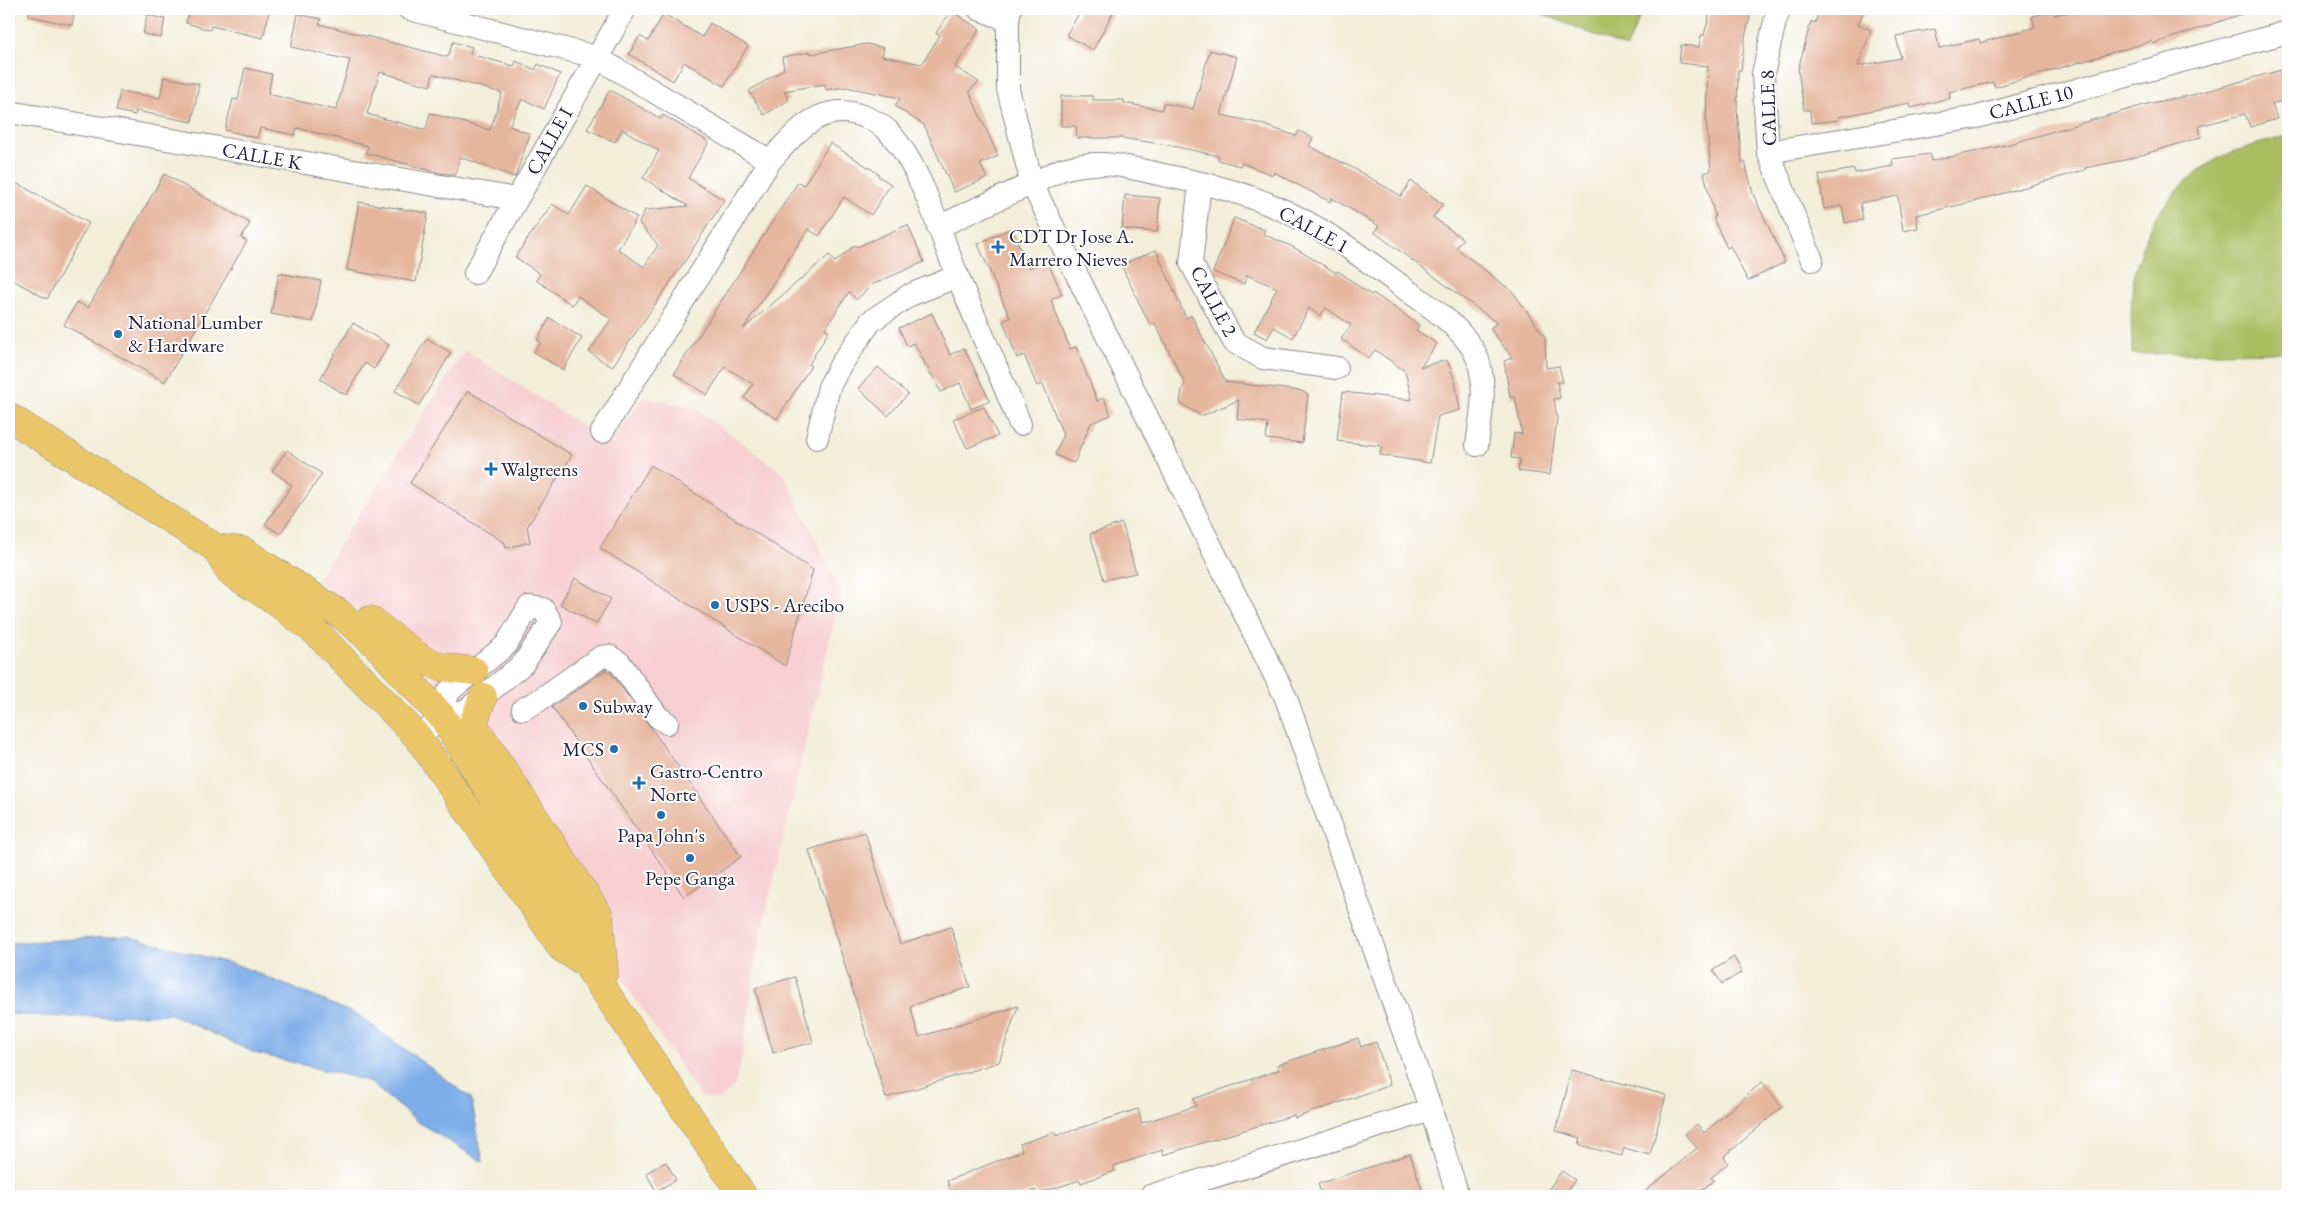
<svg xmlns="http://www.w3.org/2000/svg" width="2297" height="1205" font-family="'EB Garamond',serif">
	<rect width="100%" height="100%" fill="#fff"/>
	<filter id="ink" filterUnits="userSpaceOnUse"><feTurbulence type="fractalNoise" baseFrequency=".02" numOctaves="2"/><feDisplacementMap in="SourceGraphic" scale="10" xChannelSelector="R" yChannelSelector="G"/><feConvolveMatrix kernelMatrix="1 2 1 2 8 2 1 2 1" color-interpolation-filters="sRGB"/></filter>
	<filter id="wash" filterUnits="userSpaceOnUse"><feTurbulence type="fractalNoise" baseFrequency=".0096" numOctaves="4" result="noise"/><feDisplacementMap in="SourceGraphic" scale="20" xChannelSelector="R" yChannelSelector="G"/><feGaussianBlur stdDeviation="1.12" result="paint"/><feColorMatrix in="noise" values="0 0 0 0 0 0 0 0 0 0 0 0 0 0 0 0 0 1.4 0 .05"/><feComposite in="paint" operator="in"/></filter>
	<g filter="url(#wash)">
		<rect width="100%" height="100%" fill="#f2eed9"/>
		<path fill="#f7cfd1" d="M465 350 611 444 643 397 695 408 784 474 841 592 757 952 743 1052 735 1085 720 1100 701 1097 609 960 480 738 436 681 381 626 316 581Z"/>
		<path fill="#aabd61" stroke="#66704e" d="M1530 9H1643L1627 48Z
			M2288 136V352L2132 354C2132 332 2130 307 2133 285 2140 229 2176 175 2230 153 2248 146 2269 141 2288 136Z"/>
		<path fill="#7eaee9" stroke="#506892" d="M127 936 240 966 358 1015 471 1098 483 1162 418 1122 368 1081 255 1053 171 1014 66 1017 9 1014V943Z"/>
		<g id="blocks">
			<path fill="#e6b59d" fill-rule="evenodd" d="M29 9H75L72 25 29 16Z
				M190 9H270L263 38 211 26 210 30 186 23Z
				M1082 9H1115L1093 50 1066 35Z
				M1711 9H1752L1745 37 1741 70H1738L1737 110 1742 163 1745 162 1753 194 1785 262 1748 281 1730 246 1727 248 1713 218 1715 217 1704 173 1711 171 1706 119 1708 66 1679 63 1681 45 1699 47 1701 35H1704Z
				M1820 9H1865L1858 24 1871 30 1858 66 1901 58 1896 36 1935 29 1939 48 1979 39 1980 43 2035 27 2032 16 2053 12 2054 15 2081 9H2248V12L2153 44 2152 41 1995 87 1993 82 1949 92 1950 98 1911 108 1910 103 1838 117 1839 120 1811 123 1810 110H1804L1798 70 1811 21 1815 23Z
				M951 11 980 29 955 67 979 82 969 91 998 156 980 164 987 178 954 192 924 125 895 106 900 98 846 87 826 90 825 84 784 91 789 100 764 115 749 91 784 69 782 57 811 52V54L867 44 884 48 882 56 922 64 940 35 936 33Z
				M298 14 321 19 319 24 448 57 453 42 472 47 470 54 514 66 516 61 535 70 538 64 560 74 544 109 522 99 509 126 530 134 515 177 460 157 455 175 440 173 366 153 368 146 297 128 295 135 260 128 257 138 225 130 233 99 238 100 245 68 272 74 268 94 336 110 350 60 291 47ZM380 72 430 86 433 74 502 93 490 130 430 113 426 130 367 114Z
				M664 14 702 37 710 23 748 46 724 86 684 62 673 81 629 54 640 36 648 41Z
				M147 15 165 19 161 38 143 34Z
				M1210 50 1237 57 1221 115 1258 123 1296 136 1299 131 1313 138 1309 146 1353 168 1401 196 1411 181 1443 204 1433 217 1463 239 1456 248 1513 292 1545 337 1546 368 1559 366 1563 382H1557L1560 398 1554 399 1557 418 1550 475 1518 471 1520 459 1511 458 1514 433 1522 434 1515 397H1510L1504 361 1512 358 1490 328 1497 323 1374 232 1379 226 1332 198 1330 202 1274 172 1273 175 1241 163 1240 166 1218 160 1219 156 1168 145 1121 138H1077L1076 126H1061V96H1093V100H1124V103L1162 110 1163 103 1193 109Z
				M2288 68V99L2272 104 2277 119 2250 127 2245 114 2199 126 2201 137 2125 160 2085 168V170L1976 201 1916 215 1918 228 1903 231 1898 196 1860 203 1863 220 1845 223 1842 206 1824 209 1819 175 1854 169 1855 173 1893 166 1892 159 1930 154 1931 161 2006 145 2151 103 2192 95Z
				M164 77 199 84 192 122 136 111 135 115 116 111 120 91 160 98Z
				M610 90 661 119 663 115 709 142 688 178 724 200 685 261 612 367 589 352 611 319 578 296 572 305 536 280 540 274 515 257 552 204 569 215 587 186 637 218 618 249 644 267 658 245 639 223 645 210 688 206 643 178 659 151 622 129 615 142 587 129Z
				M830 143 879 174 878 176 891 184 871 215 844 197 819 236 808 229 743 329 829 255 835 262 855 245 857 247 902 227 908 225 924 262 873 284 856 300 849 292 825 329 829 331 809 364 811 366 777 419 744 398 753 384 725 367 707 395 674 374 798 182 804 185Z
				M164 174 250 223 241 238 247 241 165 382 64 325 77 302 88 308Z
				M9 179 89 223 47 299 9 278Z
				M1125 195 1160 198 1157 232 1122 229Z
				M359 202 428 213 416 282 347 270Z
				M1234 218 1265 230 1263 234 1293 247 1336 273 1338 271 1371 295 1373 293 1404 314 1419 326 1416 330 1437 344 1420 367 1447 360 1455 381 1460 410 1438 416 1430 463 1380 455 1382 446 1337 441 1343 392 1412 400 1405 371 1375 350 1369 358 1341 339 1351 325 1326 308 1320 316 1309 308 1293 338 1274 327 1267 339 1254 332 1277 288 1247 275 1244 284 1213 272Z
				M1011 228 1029 268 1047 260 1062 294 1051 300 1070 349 1076 347 1097 401 1104 398 1111 415 1091 423 1074 463 1055 455 1063 435 1043 384 1037 386 1024 355 1017 358 1003 321 1010 318 978 244Z
				M1156 250 1186 318 1191 315 1226 382 1302 391 1308 395 1302 443 1266 439 1268 423 1237 419 1239 400 1201 416 1180 403 1182 390 1185 384 1155 323 1150 325 1121 265Z
				M279 273 321 281 313 322 271 314Z
				M932 313 950 355 964 348 990 401 971 409 960 383 941 392 914 343 907 346 899 328Z
				M550 318 582 338 563 370 534 352 541 342 537 340Z
				M353 323 389 345 374 369 365 363 346 395 320 379Z
				M427 338 451 353 419 405 395 391Z
				M878 367 908 394 888 416 858 388Z
				M468 391 572 455 527 527 530 542 506 548 505 543 410 483Z
				M984 407 998 436 967 448 953 419Z
				M287 450 322 474 280 534 265 524 292 485 272 471Z
				M651 465 813 570 785 666 600 548Z
				M1122 523 1136 573 1104 580 1090 534Z
				M575 578 611 599 596 624 560 604Z
				M606 670 611 673 652 729 741 857 684 897 552 707Z
				M865 832 900 944 951 927 970 987 910 1006 919 1037 1018 1006 999 1062 886 1098 809 850Z
				M1734 957 1742 972 1722 984 1713 970Z
				M795 977 813 1042 773 1053 755 988Z
				M1358 1038 1361 1047 1376 1042 1390 1085 1295 1118 1294 1115 1163 1155 1162 1150 1114 1166 1115 1171 1081 1183 1080 1180 1036 1194 1035 1190 1018 1196H953L947 1181 1022 1151 1020 1144 1055 1132 1056 1136 1138 1109 1142 1123 1196 1106 1193 1099 1279 1070 1277 1065Z
				M1572 1070 1666 1095 1650 1155 1624 1148 1622 1156 1579 1145 1581 1138 1556 1131Z
				M1762 1082 1782 1107 1724 1157 1728 1163 1711 1178 1714 1180 1695 1196H1640L1697 1148 1685 1134 1697 1124 1704 1133Z
				M1410 1154 1423 1192 1412 1196H1322L1318 1184Z
				M666 1162 676 1180 656 1191 646 1173Z
				M1562 1171 1575 1180 1564 1196H1543Z"/>
		</g>
	</g>
	<g filter="url(#ink)">
		<use href="#blocks" fill-opacity="0" stroke="#8a888a" stroke-width="1"/>
		<g fill="none" stroke-linecap="round" stroke-linejoin="round">
			<defs>
				<path id="minor" d="M409 9 596 57 770 161
					M979 9 1008 20
					M1010 9 1008 20V89L1032 184 1286 698 1431 1110 1458 1196
					M1780 9 1775 21 1763 74 1768 152 1812 260
					M9 112 516 199
					M1768 152 1977 117 2288 32
					M1200 183 1191 263 1234 342 1263 358 1337 368
					M938 227 1063 169C1099 158 1127 167 1163 175 1197 182 1233 189 1266 203 1317 223 1360 255 1404 288 1429 306 1458 324 1474 351 1489 379 1481 415 1477 445
					M475 273 625 9
					M602 432 770 161C790 139 811 111 843 112 856 112 878 121 888 131 919 163 938 227 955 270 976 321 999 372 1020 424
					M817 438 829 387 840 366 871 321 910 295 958 276
					M523 709 538 701 601 657 609 656 620 663 658 717 667 723
					M418 737 443 718 464 712 523 664 551 622 543 609 529 607 506 645 448 692 443 718
					M1150 1196 1431 1110"/>
				<path id="major" d="M9 417 216 548 243 551 340 614 377 645 443 718 581 936 585 962
					M216 548 229 571 278 603 316 632 418 737 562 948 585 962 743 1196
					M370 620 422 659 441 667 474 671
					M483 697 473 724 599 916 604 972"/>
			</defs>
			<use href="#minor" stroke="#8a888a" stroke-width="24"/>
			<use href="#major" stroke="#8a888a" stroke-width="29"/>
			<use href="#minor" stroke="#fff" stroke-width="22"/>
			<use href="#major" stroke="#ebc669" stroke-width="28"/>
		</g>
	</g>
	<g fill="#1f6fb2" stroke="#fff" stroke-width="2">
		<path d="M995.5 239.5h5v5h5v5h-5v5h-5v-5h-5v-5h5z"/>
		<circle cx="118" cy="334" r="5"/>
		<path d="M488.5 461.5h5v5h5v5h-5v5h-5v-5h-5v-5h5z"/>
		<circle cx="715" cy="605" r="5"/>
		<circle cx="583" cy="706" r="5"/>
		<circle cx="614" cy="749" r="5"/>
		<path d="M636.5 775.5h5v5h5v5h-5v5h-5v-5h-5v-5h5z"/>
		<circle cx="661" cy="815" r="5"/>
		<circle cx="690" cy="858" r="5"/>
	</g>
	<g text-anchor="middle" stroke-width="4" stroke-linejoin="round" paint-order="stroke">
		<g font-size="20" fill="#22223b" stroke="#fff">
			<text transform="translate(2031 102) rotate(-15)" y="7">CALLE 10</text>
			<text transform="translate(1768 108) rotate(-92)" y="7">CALLE 8</text>
			<text transform="translate(549 141) rotate(-61)" y="7">CALLE I</text>
			<text transform="translate(262 156) rotate(10)" y="7">CALLE K</text>
			<text transform="translate(1314 229) rotate(29)" y="7">CALLE 1</text>
			<text transform="translate(1214 301) rotate(62)" y="7">CALLE 2</text>
		</g>
		<g font-size="20" fill="#22223b" stroke="#fff" text-anchor="start">
			<text x="1009" y="243">CDT Dr Jose A.<tspan x="1009" dy="23">Marrero Nieves</tspan></text>
			<text x="128" y="329">National Lumber<tspan x="128" dy="23">&amp; Hardware</tspan></text>
			<text x="501" y="476">Walgreens</text>
			<text x="725" y="612">USPS - Arecibo</text>
			<text x="593" y="713">Subway</text>
			<text x="604" y="756" text-anchor="end">MCS</text>
			<text x="650" y="778">Gastro-Centro<tspan x="650" dy="23">Norte</tspan></text>
			<text x="661" y="842" text-anchor="middle">Papa John's</text>
			<text x="690" y="885" text-anchor="middle">Pepe Ganga</text>
		</g>
	</g>
	<rect width="2297" height="1205" fill="none" stroke="#fff" stroke-width="30"/>
</svg>
